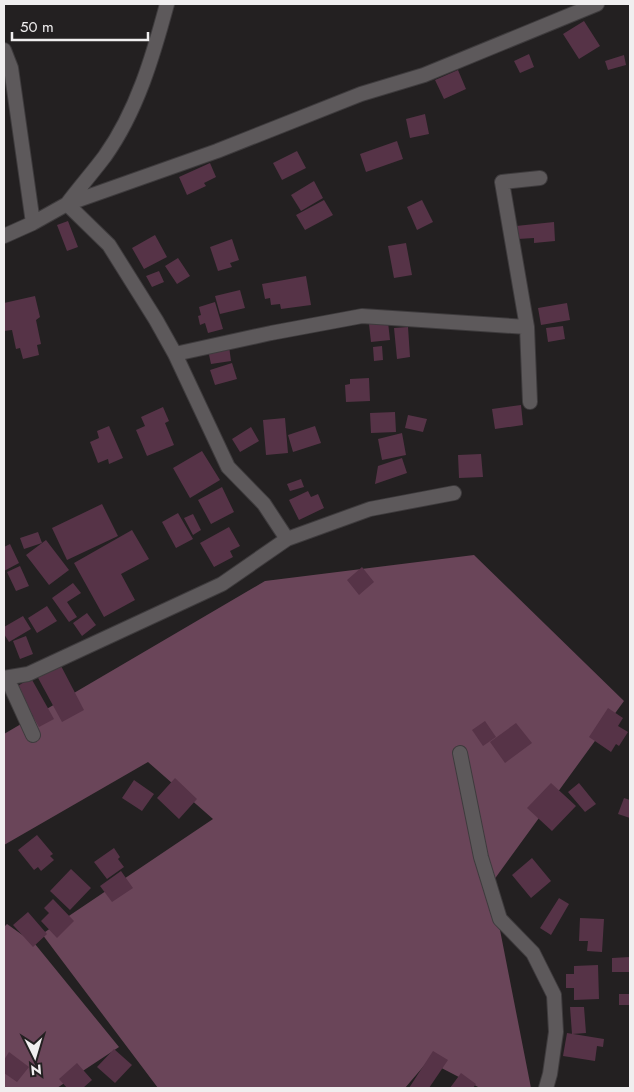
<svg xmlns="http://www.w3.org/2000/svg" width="634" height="1092" font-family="Jost,sans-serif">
	<rect width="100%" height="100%" fill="#232021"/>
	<path fill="#6a4559" d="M474 555 624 701 491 884 531 1088H480L428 1061 405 1088H158L42 934 213 819 148 762 4 845V734L265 581Z
		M7 924 35 944 119 1047 57 1088H4V927Z"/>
	<path fill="#563347" d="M584 21 600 46 579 59 563 34Z
		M529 54 534 67 520 73 514 61Z
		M624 55 626 65 608 70 605 61Z
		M458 70 466 89 444 99 435 80Z
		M425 114 429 134 410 138 406 119Z
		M397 141 403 159 366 172 360 154Z
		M297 151 306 168 282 180 273 163Z
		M210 163 216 177 204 183 206 186 187 195 179 177Z
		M314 181 323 198 301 211 291 195Z
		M324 200 333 215 305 230 296 215Z
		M422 200 433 222 417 230 407 207Z
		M68 221 78 247 67 251 57 225Z
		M554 222 555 241 534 243V238L518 239 516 226Z
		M155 235 167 257 144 269 132 248Z
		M232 239 239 260 230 263 232 267 218 271 210 247Z
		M406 243 412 275 394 278 388 246Z
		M178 258 190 276 177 284 165 266Z
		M159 271 164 282 152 287 146 276Z
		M306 276 311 305 281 309 280 304 271 305 270 298 265 299 262 284Z
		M240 290 245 308 220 314 215 296Z
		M35 296 40 317 36 320 41 344 37 345 39 355 23 359 20 348 16 349 12 330 4 331V303Z
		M215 302 223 329 208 333 205 323 200 325 198 316 201 315 199 307Z
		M567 303 570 320 541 325 538 308Z
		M388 322 390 340 371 342 369 324Z
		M563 326 565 339 548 342 546 328Z
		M408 327 410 357 397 359 394 328Z
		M229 346 231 361 211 364 208 350Z
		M382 346 383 360 374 361 373 347Z
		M232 363 237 379 215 385 210 370Z
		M369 378 370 401 346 402 345 385 350 384V379Z
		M521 405 523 425 495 429 492 409Z
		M163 407 169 421 165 423 174 445 147 456 136 430 145 426 141 417Z
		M395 412 396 432 371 433 370 413Z
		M408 415 427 419 423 432 405 428Z
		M285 418 288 453 266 455 263 420Z
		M109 426 123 458 109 464 108 459 98 463 90 442 99 438 97 431Z
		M315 426 321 443 293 452 288 435Z
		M251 427 259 441 240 452 232 439Z
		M402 433 406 455 382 460 378 439Z
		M202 451 220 480 190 498 173 468Z
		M481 454 483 477 459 478 458 455Z
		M402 458 407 473 375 484 378 466Z
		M301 479 304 487 290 491 287 484Z
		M222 487 234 512 211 524 198 500Z
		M308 491 311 497 318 494 324 508 299 520 289 500Z
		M102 504 118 536 67 560 52 528Z
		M178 513 193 539 176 548 162 522Z
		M193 514 201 530 193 535 184 518Z
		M229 527 240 546 230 551 233 557 214 567 200 543Z
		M132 530 149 559 121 574 135 600 104 617 74 563Z
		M38 532 42 543 24 549 20 538Z
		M46 540 69 570 49 585 26 555Z
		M10 544 19 563 4 571V547Z
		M20 566 29 586 16 591 7 572Z
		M362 567 374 582 359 595 347 580Z
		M73 583 81 593 67 602 77 617 69 622 52 598Z
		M47 606 57 621 37 633 28 618Z
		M87 613 96 625 82 636 73 623Z
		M23 616 31 629 9 642 4 634V627Z
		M26 636 33 654 20 659 13 641Z
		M60 664 84 710 62 722 37 676Z
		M31 678 54 719 39 727 16 687Z
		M608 708 623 718 618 726 628 732 619 746 616 744 611 752 589 737Z
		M485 721 496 737 483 746 472 730Z
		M516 723 532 743 505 763 490 742Z
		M175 778 197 799 179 819 157 798Z
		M134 780 154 794 142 811 122 798Z
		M551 783 576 806 552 831 527 808Z
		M579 783 596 804 585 812 568 792Z
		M624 798 630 800V818L618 814Z
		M37 835 53 854 50 856 54 860 41 871 38 867 34 870 18 850Z
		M114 848 120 857 118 859 124 867 107 879 94 862Z
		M532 858 551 881 531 898 512 875Z
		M71 869 91 888 70 910 50 891Z
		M121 871 133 888 112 902 100 886Z
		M559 898 569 904 551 935 540 928Z
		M53 899 74 921 57 938 41 921 49 913 44 908Z
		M28 912 47 934 33 947 13 925Z
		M580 918 604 919 602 952 587 951 588 941H579Z
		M630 957V972H612V958Z
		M598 965 599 999 574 1000V988H566V974H574V966Z
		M619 994H630V1005H619Z
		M570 1007H584L586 1033 572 1034Z
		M567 1033 604 1039 603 1047 597 1046 595 1061 563 1056Z
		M114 1049 132 1065 115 1083 97 1067Z
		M433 1051 448 1060 429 1088H409Z
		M9 1052 29 1067 17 1082 4 1073V1060Z
		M77 1063 92 1080 83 1088H67L59 1079Z
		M461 1073 476 1084 473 1088H450Z"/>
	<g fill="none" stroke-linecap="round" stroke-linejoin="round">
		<defs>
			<path id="minor" d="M167 4C153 56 137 111 105 156 93 172 79 188 67 204L109 245 156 320 175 354 228 467 264 504 287 539
				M4 50 11 68 33 223
				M4 236 33 223 67 204 217 151 361 94 424 75 597 4
				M175 354 271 333 362 316 527 327
				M530 402 527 327 502 182 540 178
				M4 678 28 674 222 584 287 539 370 509 454 493
				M7 678 33 735
				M460 753 481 857 500 919 533 953 554 995 556 1032 550 1074 546 1088"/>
		</defs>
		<use href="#minor" stroke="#3e3b3d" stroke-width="16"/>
		<use href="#minor" stroke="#5d595b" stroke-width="14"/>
	</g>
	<rect width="634" height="1092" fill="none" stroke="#f0eeef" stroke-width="10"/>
	<g transform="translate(35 1057) rotate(175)" stroke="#232021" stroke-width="4" paint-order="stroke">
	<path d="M0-4L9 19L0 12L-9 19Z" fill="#f0eeef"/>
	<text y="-8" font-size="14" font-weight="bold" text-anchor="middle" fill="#f0eeef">N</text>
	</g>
	<path d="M12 32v8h136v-8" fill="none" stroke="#f0eeef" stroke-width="2.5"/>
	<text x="20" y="32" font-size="15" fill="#f0eeef" stroke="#232021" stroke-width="4" paint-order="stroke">50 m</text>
</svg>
